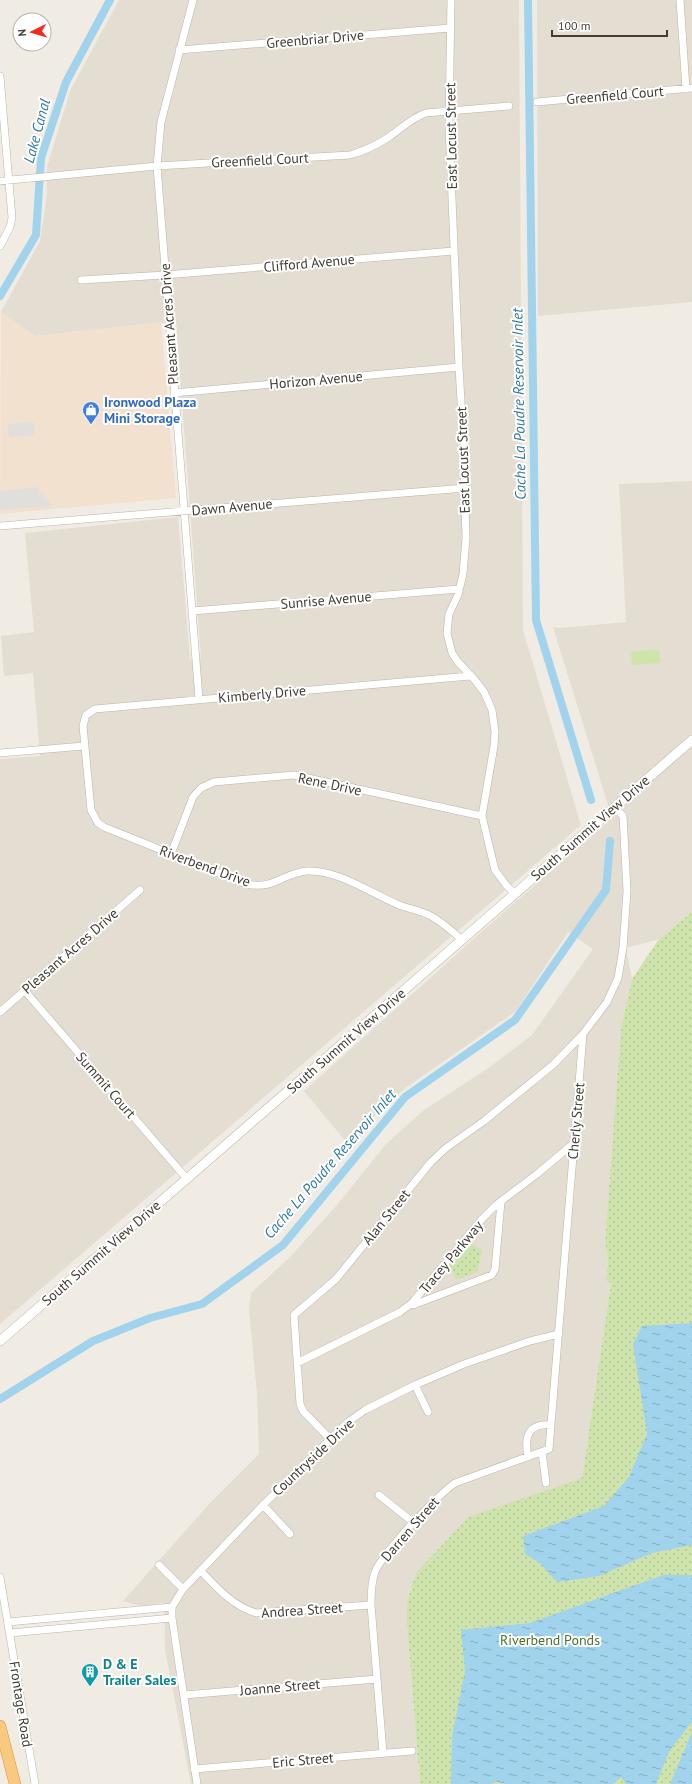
<svg xmlns="http://www.w3.org/2000/svg" width="692" height="1784" font-family="'PT Sans',sans-serif">
	<defs>
		<pattern id="park-dots" width="8" height="8" patternUnits="userSpaceOnUse"><rect width="8" height="8" fill="#cfe4ad"/><path d="M2 2h.1M6 6h.1" fill="none" stroke="#b3c495" stroke-width="1.8" stroke-linecap="round"/></pattern>
		<pattern id="water-ripples" width="26" height="14" patternUnits="userSpaceOnUse"><rect width="26" height="14" fill="#a1d3ec"/><path d="M2 4q2-2 4 0t4 0M15 11q2-2 4 0t4 0" fill="none" stroke="#85acc0"/></pattern>
	</defs>
	<rect width="100%" height="100%" fill="#f1ece3"/>
	<path fill="#e4ddd2" d="M119 0H519L523 630 581 825 0 1324V759L40 756 33 673 4 676 1 636 34 632 25 533 178 517 190 659 201 658 176 321 35 336 1 312 40 241 47 195V167L70 91Z
		M537 0H692V302L538 316Z
		M692 481V912L659 939 626 948 632 979 621 1029 605 1241 608 1259 606 1280 611 1281 582 1478 555 1488 411 1588 407 1609V1625L420 1784H191L165 1650 164 1603 141 1606 123 1601 209 1504 259 1454 257 1394 249 1309 251 1293 289 1258 337 1205 386 1144 424 1110 490 1067 532 1035 593 949 568 932 516 1011 404 1089 376 1114 352 1149 304 1091 488 926 612 818 553 627 560 628 626 622 619 484Z"/>
	<path fill="#f3e1cf" d="M1 312 35 336 161 322 176 498 0 514Z"/>
	<path fill="#cfe4ad" d="M659 649 660 663 632 665 631 652Z"/>
	<path fill="url(#park-dots)" d="M692 912V1784H420L407 1625V1604L411 1588 417 1572 469 1517 582 1478 611 1282 606 1281 608 1259 605 1241 621 1029 632 979 659 939Z
		M473 1244 482 1251 477 1272 456 1280 450 1266Z"/>
	<path fill="#e1dfdc" d="M34 422 35 435 9 437 8 424Z
		M40 487 38 492 48 500 52 506 0 510V491Z"/>
	<path fill="url(#water-ripples)" d="M692 1323V1545L652 1553 599 1576 557 1582 541 1564 525 1554 523 1536 604 1506 629 1477 647 1434 633 1344 642 1326Z
		M663 1575H692V1722L670 1750 656 1784H626L621 1777 613 1784H505L494 1781 492 1784H451L452 1736 465 1671 461 1630 530 1623Z
		M692 1732V1784H670Z"/>
	<g fill="none" stroke-linecap="round" stroke-linejoin="round">
		<path stroke="#a1d3ec" stroke-width="8" d="M528 0 536 620 591 800
			M0 296 36 235 41 158 66 82 110 0
			M0 1399 93 1341 150 1318 202 1304 283 1245 405 1097 515 1020 606 890 610 841"/>
		<defs>
			<path id="minor" d="M193 0 161 122 157 166 199 699
				M451 0 449 126 459 367 463 436 466 538 463 574 458 595 449 614 447 633 452 653 458 662 474 679 484 692 492 710 495 732 494 746 482 816 495 870 506 885 515 894
				M680 0 686 89
				M179 50 450 28
				M0 76 12 218 10 227 0 246
				M537 102 692 88
				M0 181 157 166 350 155C364 151 377 145 389 137 402 128 411 118 426 113L509 106
				M81 280 165 275 454 251
				M174 393 459 367
				M0 526 465 488
				M192 611 459 589
				M0 753 84 746
				M171 854 193 797 201 788 214 782 294 775 482 816
				M462 940C452 931 442 922 431 916 420 910 409 909 399 905 372 894 337 869 307 871 282 873 276 890 246 884L104 827 98 823 91 810 83 726 86 715 95 709 470 676
				M25 991 187 1179
				M0 1012 140 890
				M413 1305 492 1275 495 1269 501 1202
				M297 1363 400 1312 412 1303 482 1219 496 1205 537 1174 574 1143
				M415 1385 428 1412
				M330 1439 303 1411 300 1404 294 1315 336 1279 431 1162 446 1148 484 1121 554 1064 583 1034 607 1002 618 978 623 948 627 891 623 816 614 807
				M542 1452 546 1483
				M528 1457C524 1437 528 1423 551 1425
				M379 1495 414 1523
				M263 1505 290 1534
				M159 1565 183 1589
				M201 1571C218 1589 233 1606 256 1613L371 1605
				M0 1577 35 1784
				M8 1622 172 1607
				M10 1633 172 1618
				M184 1695 377 1679
				M383 1753 371 1605C371 1594 371 1583 375 1572 383 1552 437 1496 455 1483L549 1449 583 1034
				M194 1769 412 1751
				M197 1784 172 1618V1607L183 1589 263 1505 348 1422 365 1410 415 1385 464 1364 530 1341 559 1334"/>
			<path id="tertiary" d="M0 1341 692 740"/>
			<path id="trunk" d="M0 1726 15 1784"/>
		</defs>
		<use href="#minor" stroke="#bcb3a7" stroke-width="8"/>
		<use href="#tertiary" stroke="#bcb3a7" stroke-width="10"/>
		<use href="#trunk" stroke="#d59139" stroke-width="12"/>
		<use href="#minor" stroke="#fff" stroke-width="7"/>
		<use href="#tertiary" stroke="#fff" stroke-width="9"/>
		<use href="#trunk" stroke="#f8c97e" stroke-width="11"/>
	</g>
	<defs>
		<symbol id="shop-pin" viewBox="-11 -11 22 30"><path d="M0 17L-7.5 6A9.5 9.5 0 1 1 7.5 6Z" fill="#3f7fe0" stroke="#fff"/><path d="M-5-2.5h2.3a2.7 3.5 0 0 1 5.4 0H5L5.5 6h-11ZM-1.5-2.5h3a1.5 2.3 0 0 0-3 0Z" fill="#fff"/></symbol>
		<symbol id="building-pin" viewBox="-11 -11 22 30"><path d="M0 17L-7.5 6A9.5 9.5 0 1 1 7.5 6Z" fill="#0f9aa8" stroke="#fff"/><path d="M-4-6H4V6H1V3H-1V6H-4ZM-2.5-4.3h1.7v1.8h-1.7ZM.8-4.3h1.7v1.8H.8ZM-2.5-1h1.7V.8h-1.7ZM.8-1h1.7V.8H.8Z" fill="#fff"/></symbol>
	</defs>
	<g fill-rule="evenodd">
		<use href="#shop-pin" x="81" y="400" width="20" height="27"/>
		<use href="#building-pin" x="80" y="1662" width="20" height="27"/>
	</g>
	<g text-anchor="middle" stroke-width="4" stroke-linejoin="round" paint-order="stroke">
		<g font-size="14" fill="#423c34" stroke="#fff">
			<text transform="translate(315 39) rotate(-5)" y="5">Greenbriar Drive</text>
			<text transform="translate(615 95) rotate(-5)" y="5">Greenfield Court</text>
			<text transform="translate(451 136) rotate(-91)" y="5">East Locust Street</text>
			<text transform="translate(260 160) rotate(-3)" y="5">Greenfield Court</text>
			<text transform="translate(309 263) rotate(-5)" y="5">Clifford Avenue</text>
			<text transform="translate(169 324) rotate(-94)" y="5">Pleasant Acres Drive</text>
			<text transform="translate(316 380) rotate(-5)" y="5">Horizon Avenue</text>
			<text transform="translate(463 460) rotate(-92)" y="5">East Locust Street</text>
			<text transform="translate(232 507) rotate(-5)" y="5">Dawn Avenue</text>
			<text transform="translate(326 600) rotate(-5)" y="5">Sunrise Avenue</text>
			<text transform="translate(262 694) rotate(-5)" y="5">Kimberly Drive</text>
			<text transform="translate(330 784) rotate(12)" y="5">Rene Drive</text>
			<text transform="translate(590 828) rotate(-41)" y="5">South Summit View Drive</text>
			<text transform="translate(205 866) rotate(20)" y="5">Riverbend Drive</text>
			<text transform="translate(70 951) rotate(-41)" y="5">Pleasant Acres Drive</text>
			<text transform="translate(346 1041) rotate(-41)" y="5">South Summit View Drive</text>
			<text transform="translate(106 1085) rotate(49)" y="5">Summit Court</text>
			<text transform="translate(576 1121) rotate(-85)" y="5">Cherly Street</text>
			<text transform="translate(386 1217) rotate(-51)" y="5">Alan Street</text>
			<text transform="translate(101 1253) rotate(-41)" y="5">South Summit View Drive</text>
			<text transform="translate(451 1257) rotate(-50)" y="5">Tracey Parkway</text>
			<text transform="translate(313 1457) rotate(-43)" y="5">Countryside Drive</text>
			<text transform="translate(410 1529) rotate(-49)" y="5">Darren Street</text>
			<text transform="translate(302 1610) rotate(-4)" y="5">Andrea Street</text>
			<text transform="translate(280 1687) rotate(-5)" y="5">Joanne Street</text>
			<text transform="translate(21 1704) rotate(81)" y="5">Frontage Road</text>
			<text transform="translate(303 1760) rotate(-5)" y="5">Eric Street</text>
		</g>
		<g font-size="14" font-weight="bold" fill="#366cbe" stroke="#fff" text-anchor="start">
			<text x="104" y="407">Ironwood Plaza<tspan x="104" dy="16">Mini Storage</tspan></text>
		</g>
		<g font-size="14" fill="#4a702b" stroke="#fff">
			<text x="550" y="1645">Riverbend Ponds</text>
		</g>
		<g font-size="14" font-weight="bold" fill="#0d838f" stroke="#fff" text-anchor="start">
			<text x="103" y="1669">D &amp; E<tspan x="103" dy="16">Trailer Sales</tspan></text>
		</g>
		<g font-size="15" font-style="italic" fill="#317aa0" stroke="#fff">
			<text transform="translate(37 131) rotate(-75)" y="5">Lake Canal</text>
			<text transform="translate(519 404) rotate(-91)" y="5">Cache La Poudre Reservoir Inlet</text>
			<text transform="translate(330 1164) rotate(-49)" y="5">Cache La Poudre Reservoir Inlet</text>
		</g>
	</g>
	<g transform="translate(32 32) rotate(265)"><circle r="19" fill="#ffffff" stroke="#b3b1ae"/>
	<path d="M0-3L7 15L0 10L-7 15Z" fill="#ef2d1c"/>
	<text y="-6" font-size="11" font-weight="bold" text-anchor="middle" fill="#423c34">N</text>
	</g>
	<path d="M552 30v6h115v-6" fill="none" stroke="#423c34" stroke-width="2"/>
	<text x="558" y="30" font-size="12" fill="#423c34" stroke="#ffffff" stroke-width="3" paint-order="stroke">100 m</text>
</svg>
